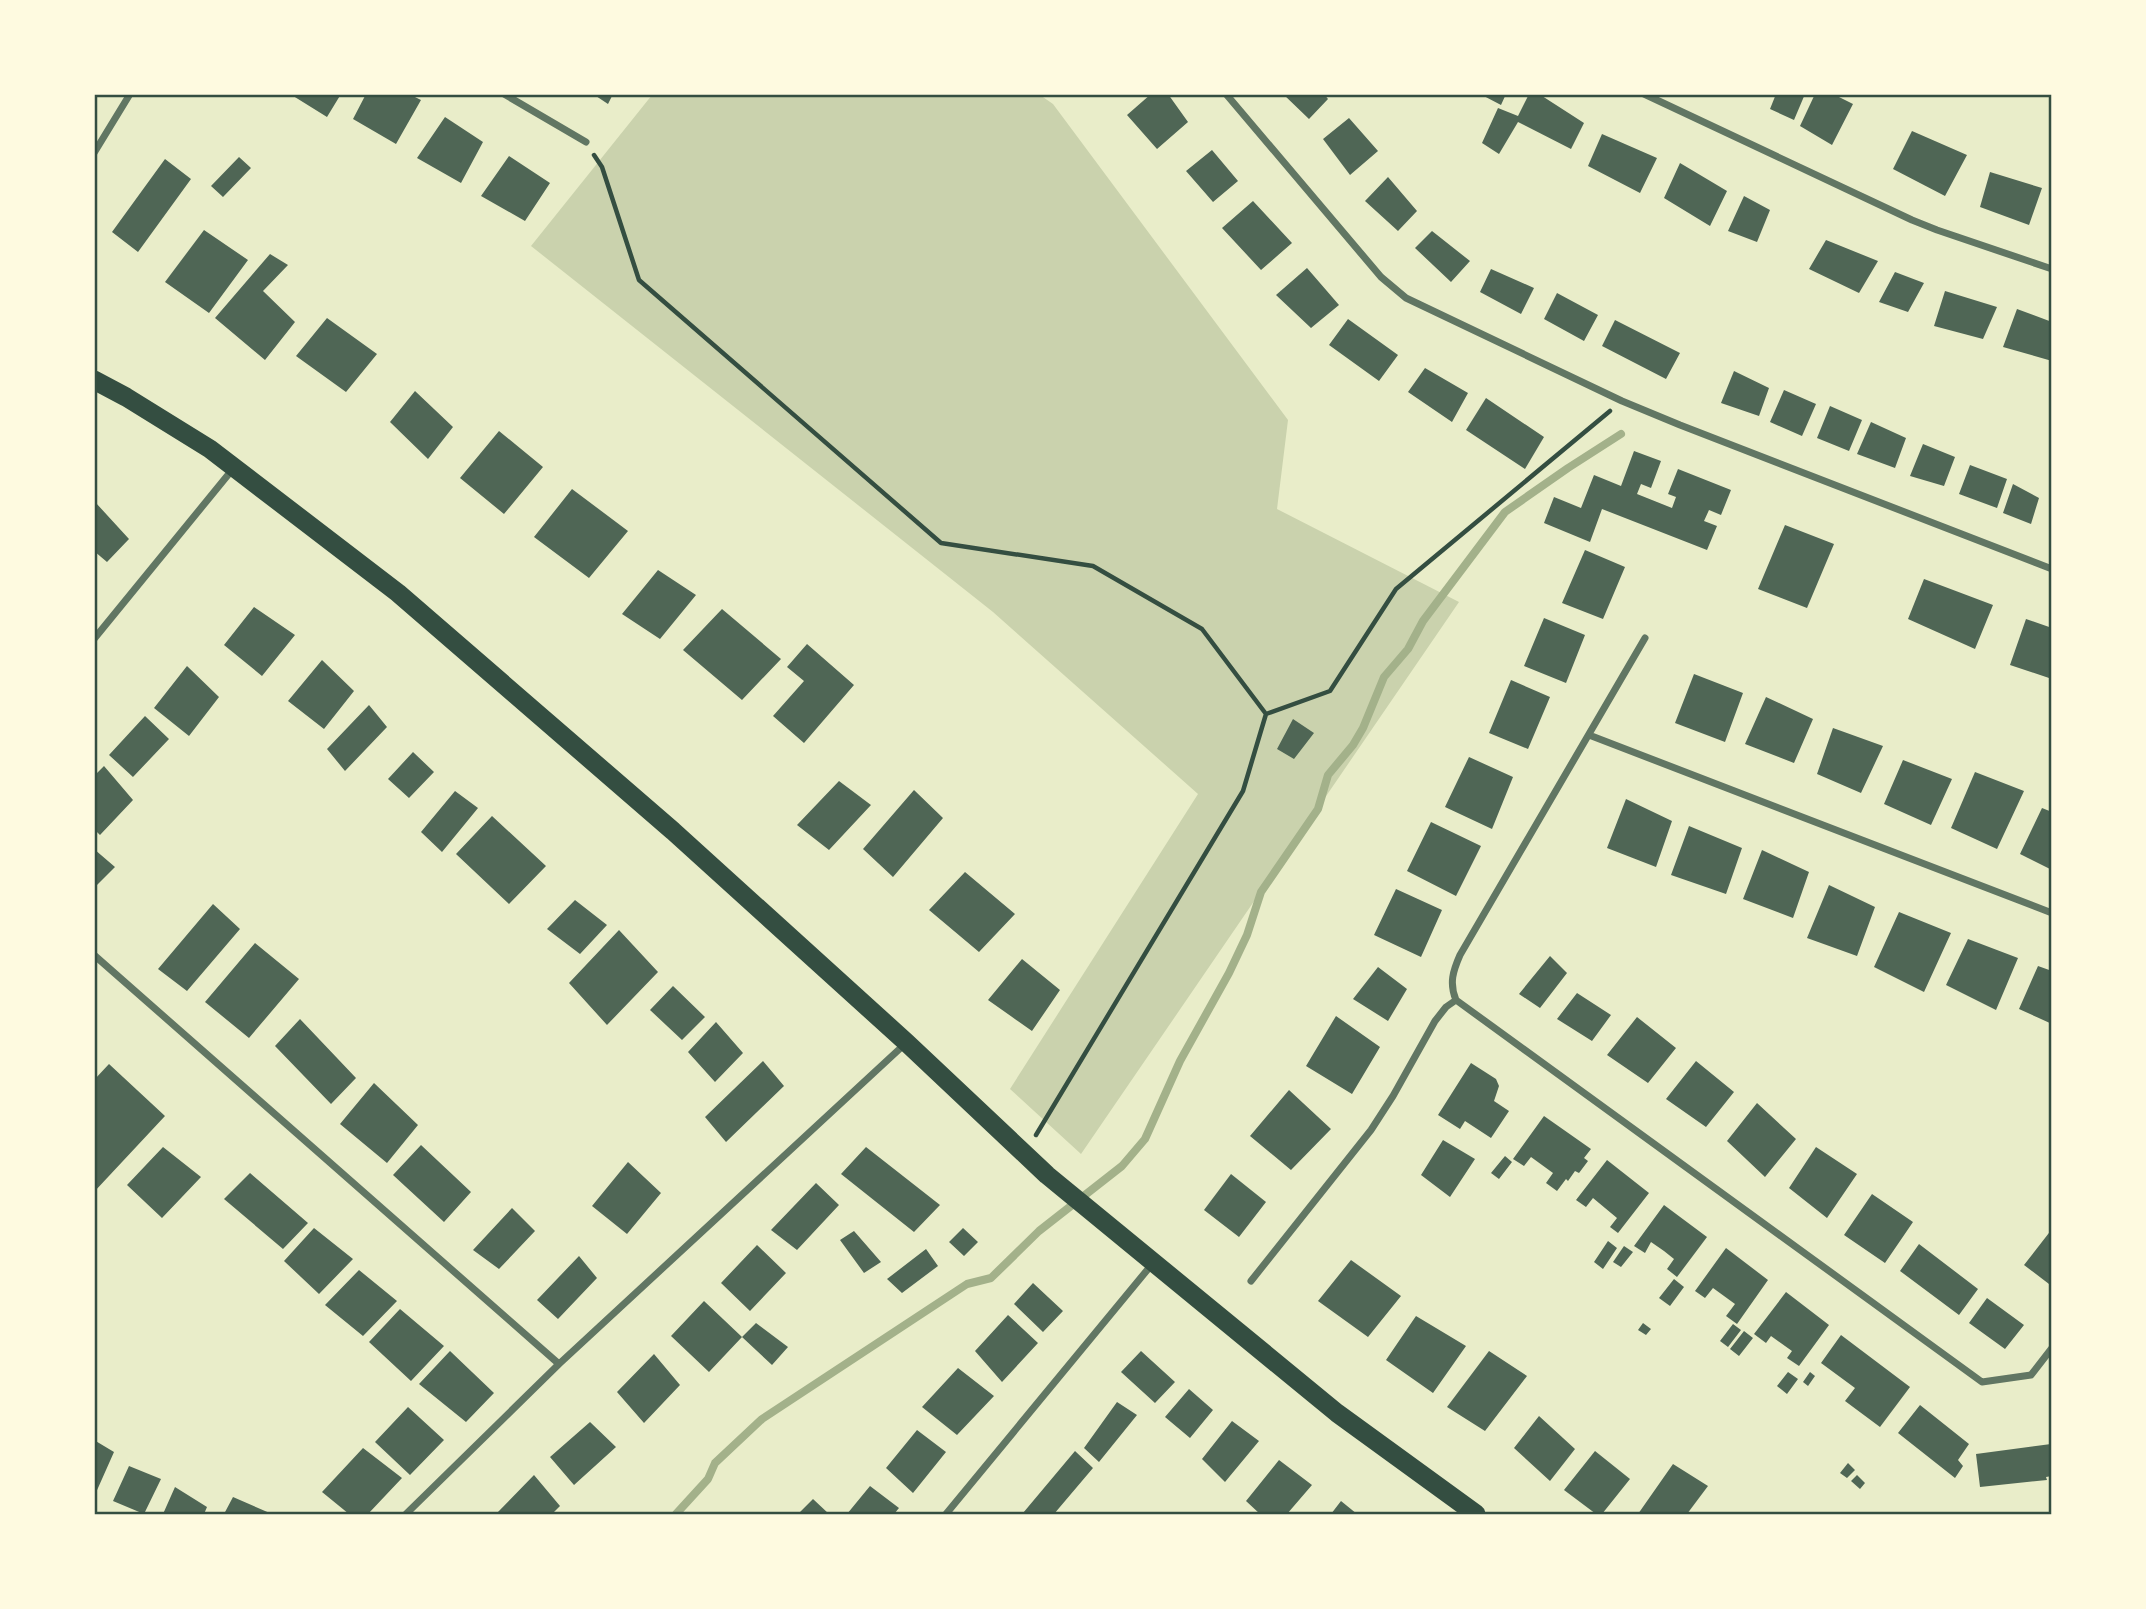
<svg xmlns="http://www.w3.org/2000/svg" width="2146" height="1609" font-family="Barlow,sans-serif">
	<rect width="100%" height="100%" fill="#e9edc9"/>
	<path fill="#cad2ad" d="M652 95H1040L1053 104 1288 420 1277 509 1459 602 1081 1154 1010 1089 1198 794 993 612 531 246Z"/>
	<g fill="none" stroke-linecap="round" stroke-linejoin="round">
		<path stroke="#a3b18a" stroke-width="8" d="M676 1514 708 1479 715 1463 762 1419 967 1284 991 1278 1039 1231 1122 1166 1145 1139 1180 1061 1229 973 1247 935 1261 892 1318 809 1328 775 1353 745 1363 728 1384 677 1408 649 1423 621 1505 512 1568 468 1621 434"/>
	</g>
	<path fill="#4f6655" d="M290 94H341L327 117Z
		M366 94H409L421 100 396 144 353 119Z
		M593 94H613L608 104Z
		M1151 94H1168L1188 122 1157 149 1127 115Z
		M1283 94H1324L1328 99 1309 119Z
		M1480 94H1506L1501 105Z
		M1529 94H1539L1584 123 1571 149 1518 122 1499 154 1482 143 1498 108 1518 116Z
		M1776 94H1805L1794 120 1770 109Z
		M1815 94H1833L1853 104 1832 145 1800 126Z
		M445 117 483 142 461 183 417 158Z
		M1349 118 1378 151 1350 175 1323 139Z
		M1912 131 1967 155 1945 196 1893 169Z
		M1602 134 1657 158 1640 193 1588 166Z
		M1212 150 1238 181 1213 202 1186 171Z
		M509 156 550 183 525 221 481 196Z
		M239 157 251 168 223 197 211 186Z
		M165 159 191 179 138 252 112 232Z
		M1680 163 1727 191 1710 226 1664 198Z
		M1990 172 2042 188 2029 225 1980 207Z
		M1388 177 1417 211 1398 231 1365 201Z
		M1744 196 1770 210 1757 242 1728 231Z
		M1253 201 1292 243 1261 270 1222 228Z
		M204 230 248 260 209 313 165 282Z
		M1432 231 1470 261 1451 282 1415 248Z
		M1826 240 1878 261 1859 293 1809 269Z
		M270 254 288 265 263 291 295 322 265 360 215 318Z
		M1307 268 1339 305 1311 328 1276 295Z
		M1491 269 1534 288 1521 314 1480 292Z
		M1895 272 1924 283 1908 312 1879 302Z
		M1945 291 1997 307 1983 339 1934 326Z
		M1557 293 1598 315 1584 341 1544 319Z
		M2017 309 2052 322V361L2003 347Z
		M327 318 377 354 346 392 296 356Z
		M1348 319 1398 355 1379 381 1329 345Z
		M1615 320 1680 353 1666 379 1602 346Z
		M1425 368 1468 393 1452 422 1408 392Z
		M1734 371 1769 388 1759 416 1721 403Z
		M1784 390 1816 404 1802 436 1770 422Z
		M415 391 453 427 428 459 390 422Z
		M1486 398 1544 437 1525 469 1466 430Z
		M1830 406 1862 420 1849 451 1817 438Z
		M1871 422 1906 438 1895 468 1857 454Z
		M499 431 543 467 504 514 460 478Z
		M1923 444 1955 457 1944 486 1910 476Z
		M1634 451 1661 461 1651 488 1641 484 1637 494 1672 508 1676 497 1668 494 1678 469 1731 490 1721 515 1709 510 1704 521 1717 526 1707 550 1602 509 1590 542 1544 523 1554 497 1581 508 1594 475 1621 486Z
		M1970 465 2007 479 1997 508 1959 494Z
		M2013 484 2039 498 2031 524 2003 513Z
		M572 489 628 531 589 578 534 537Z
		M96 503 129 539 107 562 94 551V505Z
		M1785 525 1834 544 1807 608 1758 589Z
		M1585 550 1625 567 1603 619 1562 603Z
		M658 570 696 595 660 639 622 614Z
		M1924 579 1993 605 1975 649 1908 619Z
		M254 607 295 635 262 676 224 645Z
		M722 609 781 659 742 700 683 650Z
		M1544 618 1585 635 1566 683 1524 666Z
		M2026 619 2052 628V679L2010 665Z
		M807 644 854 685 804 743 773 716 804 681 787 667Z
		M322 660 354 691 324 729 288 701Z
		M187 666 219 697 189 736 154 708Z
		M1694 674 1743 693 1725 742 1675 723Z
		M1511 680 1550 697 1528 749 1489 733Z
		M1766 697 1813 719 1794 763 1745 744Z
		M369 705 387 727 345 771 327 749Z
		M145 716 169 739 133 777 109 755Z
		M1293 719 1314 733 1294 759 1277 749Z
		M1833 728 1883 746 1861 793 1817 774Z
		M413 752 434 772 409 798 388 779Z
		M1469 757 1513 777 1492 829 1445 807Z
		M1903 760 1952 779 1931 825 1884 804Z
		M104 766 133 800 100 835 94 829V776Z
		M1975 772 2024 791 1997 849 1951 828Z
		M839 781 871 805 829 850 797 825Z
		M914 790 943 818 893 877 863 849Z
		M455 791 478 808 442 852 421 832Z
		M1626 799 1672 821 1656 867 1607 848Z
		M2042 808 2052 812V870L2020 854Z
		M492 816 546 866 509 904 456 854Z
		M1431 822 1481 846 1456 896 1407 871Z
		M1689 826 1742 848 1726 894 1671 875Z
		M94 849 115 867 94 888Z
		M1762 850 1809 872 1793 918 1743 899Z
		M965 872 1015 914 979 952 929 910Z
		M1829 885 1875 907 1857 956 1807 938Z
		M1396 889 1442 910 1421 957 1374 935Z
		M575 900 607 925 580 954 547 929Z
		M213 904 240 929 187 991 158 969Z
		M1899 912 1951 933 1924 992 1874 967Z
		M619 930 658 972 607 1025 569 983Z
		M1968 939 2018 958 1996 1010 1946 985Z
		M255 943 299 979 249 1038 205 1002Z
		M1550 956 1567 973 1540 1008 1519 994Z
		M1022 959 1060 990 1032 1031 988 1000Z
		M2038 966 2052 971V1024L2019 1009Z
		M1378 967 1407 989 1388 1021 1353 999Z
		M673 986 705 1017 682 1040 650 1010Z
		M1577 993 1611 1015 1592 1041 1557 1019Z
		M1336 1016 1380 1047 1352 1094 1306 1066Z
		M1637 1017 1676 1048 1648 1083 1607 1055Z
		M300 1019 356 1078 331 1104 275 1046Z
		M716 1022 743 1053 715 1082 688 1052Z
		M763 1061 784 1086 726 1142 705 1117Z
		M1696 1061 1734 1092 1706 1127 1666 1099Z
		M1471 1063 1496 1079 1499 1086 1494 1101 1509 1111 1491 1138 1465 1121 1460 1129 1438 1115Z
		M109 1064 165 1116 94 1192V1080Z
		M374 1083 418 1125 387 1163 340 1124Z
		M1289 1090 1331 1129 1291 1170 1250 1136Z
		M1757 1103 1796 1139 1765 1177 1727 1141Z
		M1544 1116 1591 1149 1584 1158 1588 1161 1579 1173 1575 1171 1568 1181 1566 1179 1557 1191 1546 1183 1553 1173 1531 1157 1524 1166 1513 1159Z
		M1443 1140 1475 1159 1450 1197 1421 1175Z
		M421 1145 471 1192 444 1222 393 1175Z
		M163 1147 201 1177 162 1218 127 1185Z
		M866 1147 940 1205 914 1232 841 1174Z
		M1816 1147 1857 1174 1827 1218 1789 1188Z
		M1505 1156 1512 1162 1499 1179 1491 1173Z
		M1607 1160 1649 1193 1618 1233 1610 1227 1617 1218 1593 1198 1586 1207 1576 1200Z
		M628 1162 661 1193 627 1234 592 1206Z
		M250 1173 308 1223 283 1249 224 1199Z
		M1231 1174 1266 1202 1239 1237 1204 1210Z
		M816 1183 839 1205 797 1250 771 1230Z
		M1872 1194 1913 1222 1885 1263 1844 1235Z
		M1664 1205 1707 1237 1677 1277 1667 1269 1674 1259 1664 1251 1651 1242 1645 1253 1634 1246Z
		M512 1208 535 1231 499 1269 473 1250Z
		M314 1228 353 1259 319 1294 284 1261Z
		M963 1228 978 1242 964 1256 949 1242Z
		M2052 1229V1282L2049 1284 2024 1265Z
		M854 1231 881 1262 864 1273 840 1240Z
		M1608 1241 1617 1248 1603 1269 1594 1262Z
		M1919 1244 1978 1289 1959 1315 1900 1271Z
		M757 1245 786 1273 750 1311 721 1283Z
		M1624 1246 1633 1252 1621 1267 1613 1262Z
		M1726 1248 1768 1280 1737 1324 1726 1316 1735 1304 1713 1288 1705 1298 1695 1291Z
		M926 1249 938 1266 902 1293 887 1279Z
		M579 1256 597 1278 558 1319 537 1300Z
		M1351 1260 1401 1296 1368 1337 1318 1301Z
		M359 1270 397 1301 363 1336 325 1305Z
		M1674 1279 1684 1287 1670 1306 1659 1298Z
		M1033 1283 1063 1311 1043 1332 1014 1304Z
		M1786 1292 1829 1325 1799 1366 1787 1358 1792 1351 1771 1336 1766 1343 1754 1334Z
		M1987 1298 2024 1325 2005 1349 1969 1323Z
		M704 1301 742 1337 709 1372 671 1336Z
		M400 1309 444 1346 411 1381 369 1342Z
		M1008 1315 1038 1343 1002 1382 975 1351Z
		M1416 1316 1466 1346 1433 1393 1386 1360Z
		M756 1323 788 1347 772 1365 742 1337Z
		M1643 1323 1651 1329 1646 1335 1638 1330Z
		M1733 1324 1741 1330 1728 1347 1720 1341Z
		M1744 1331 1753 1338 1739 1356 1730 1349Z
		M1841 1335 1910 1387 1880 1427 1845 1401 1855 1388 1821 1363Z
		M450 1351 494 1393 466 1422 419 1384Z
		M1141 1351 1175 1382 1155 1403 1121 1372Z
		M1489 1351 1527 1376 1485 1431 1447 1407Z
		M654 1354 680 1385 644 1423 617 1392Z
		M958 1368 994 1396 957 1435 922 1407Z
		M1788 1372 1798 1379 1787 1394 1777 1386Z
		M1810 1372 1815 1376 1808 1386 1803 1382Z
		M1189 1389 1213 1410 1190 1438 1165 1417Z
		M1117 1402 1137 1415 1099 1462 1084 1448Z
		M1920 1405 1969 1444 1958 1460 1963 1466 1955 1478 1898 1433Z
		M408 1407 444 1440 410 1475 375 1442Z
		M1539 1416 1575 1449 1550 1481 1514 1448Z
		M1232 1421 1259 1441 1225 1482 1202 1459Z
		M590 1422 616 1447 574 1485 550 1457Z
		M917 1430 946 1452 913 1493 886 1468Z
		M94 1440 114 1452 94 1497Z
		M2051 1444 2052 1476 2046 1477 2047 1480 1980 1487 1976 1454Z
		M363 1448 402 1478 368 1514H349L322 1492Z
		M1075 1451 1093 1468 1054 1514 1023 1513Z
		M1595 1451 1630 1479 1602 1514H1596L1564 1490Z
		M1279 1460 1312 1485 1287 1514H1260L1246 1501Z
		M1848 1463 1855 1470 1847 1478 1840 1473Z
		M1673 1464 1708 1486 1687 1514H1638Z
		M129 1466 161 1479 144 1514 113 1501Z
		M534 1475 560 1506 552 1514H498L497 1513Z
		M1857 1475 1865 1483 1860 1489 1851 1481Z
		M870 1486 899 1508 894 1514H847Z
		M175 1487 207 1507 204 1514H163Z
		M233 1497 272 1514H224Z
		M813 1499 829 1514H798Z
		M1341 1501 1357 1514H1331Z"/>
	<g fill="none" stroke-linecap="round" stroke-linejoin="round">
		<path stroke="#344e41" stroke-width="4.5" d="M594 155 602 167 639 280 941 543 1093 566 1202 629 1266 714
			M1036 1135 1243 791 1266 714 1330 691 1396 589 1610 411"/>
		<path stroke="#617663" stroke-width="7" d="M504 94 586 142
			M1226 94 1381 277 1406 298 1622 401 1680 425 2052 569
			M1644 94 1912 220 1937 230 2052 269
			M94 153 130 94
			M94 639 232 470
			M1589 735 2052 913
			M94 955 559 1364
			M1456 1000 1982 1382 2031 1375 2052 1348
			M1456 1000C1449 983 1453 971 1460 955L1645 638
			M1251 1281 1371 1130 1393 1096 1435 1021 1446 1007 1456 1000
			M406 1514 559 1364 906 1043
			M946 1514 1153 1263"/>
		<path stroke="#344e41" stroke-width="19" d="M94 380 126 397 210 449 398 593 673 831 907 1043 1047 1175 1337 1413 1476 1514"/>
	</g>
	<rect width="2146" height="1609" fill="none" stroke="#fefae0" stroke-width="192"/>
	<rect x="96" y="96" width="1954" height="1417" fill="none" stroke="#344e41" stroke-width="2.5"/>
</svg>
